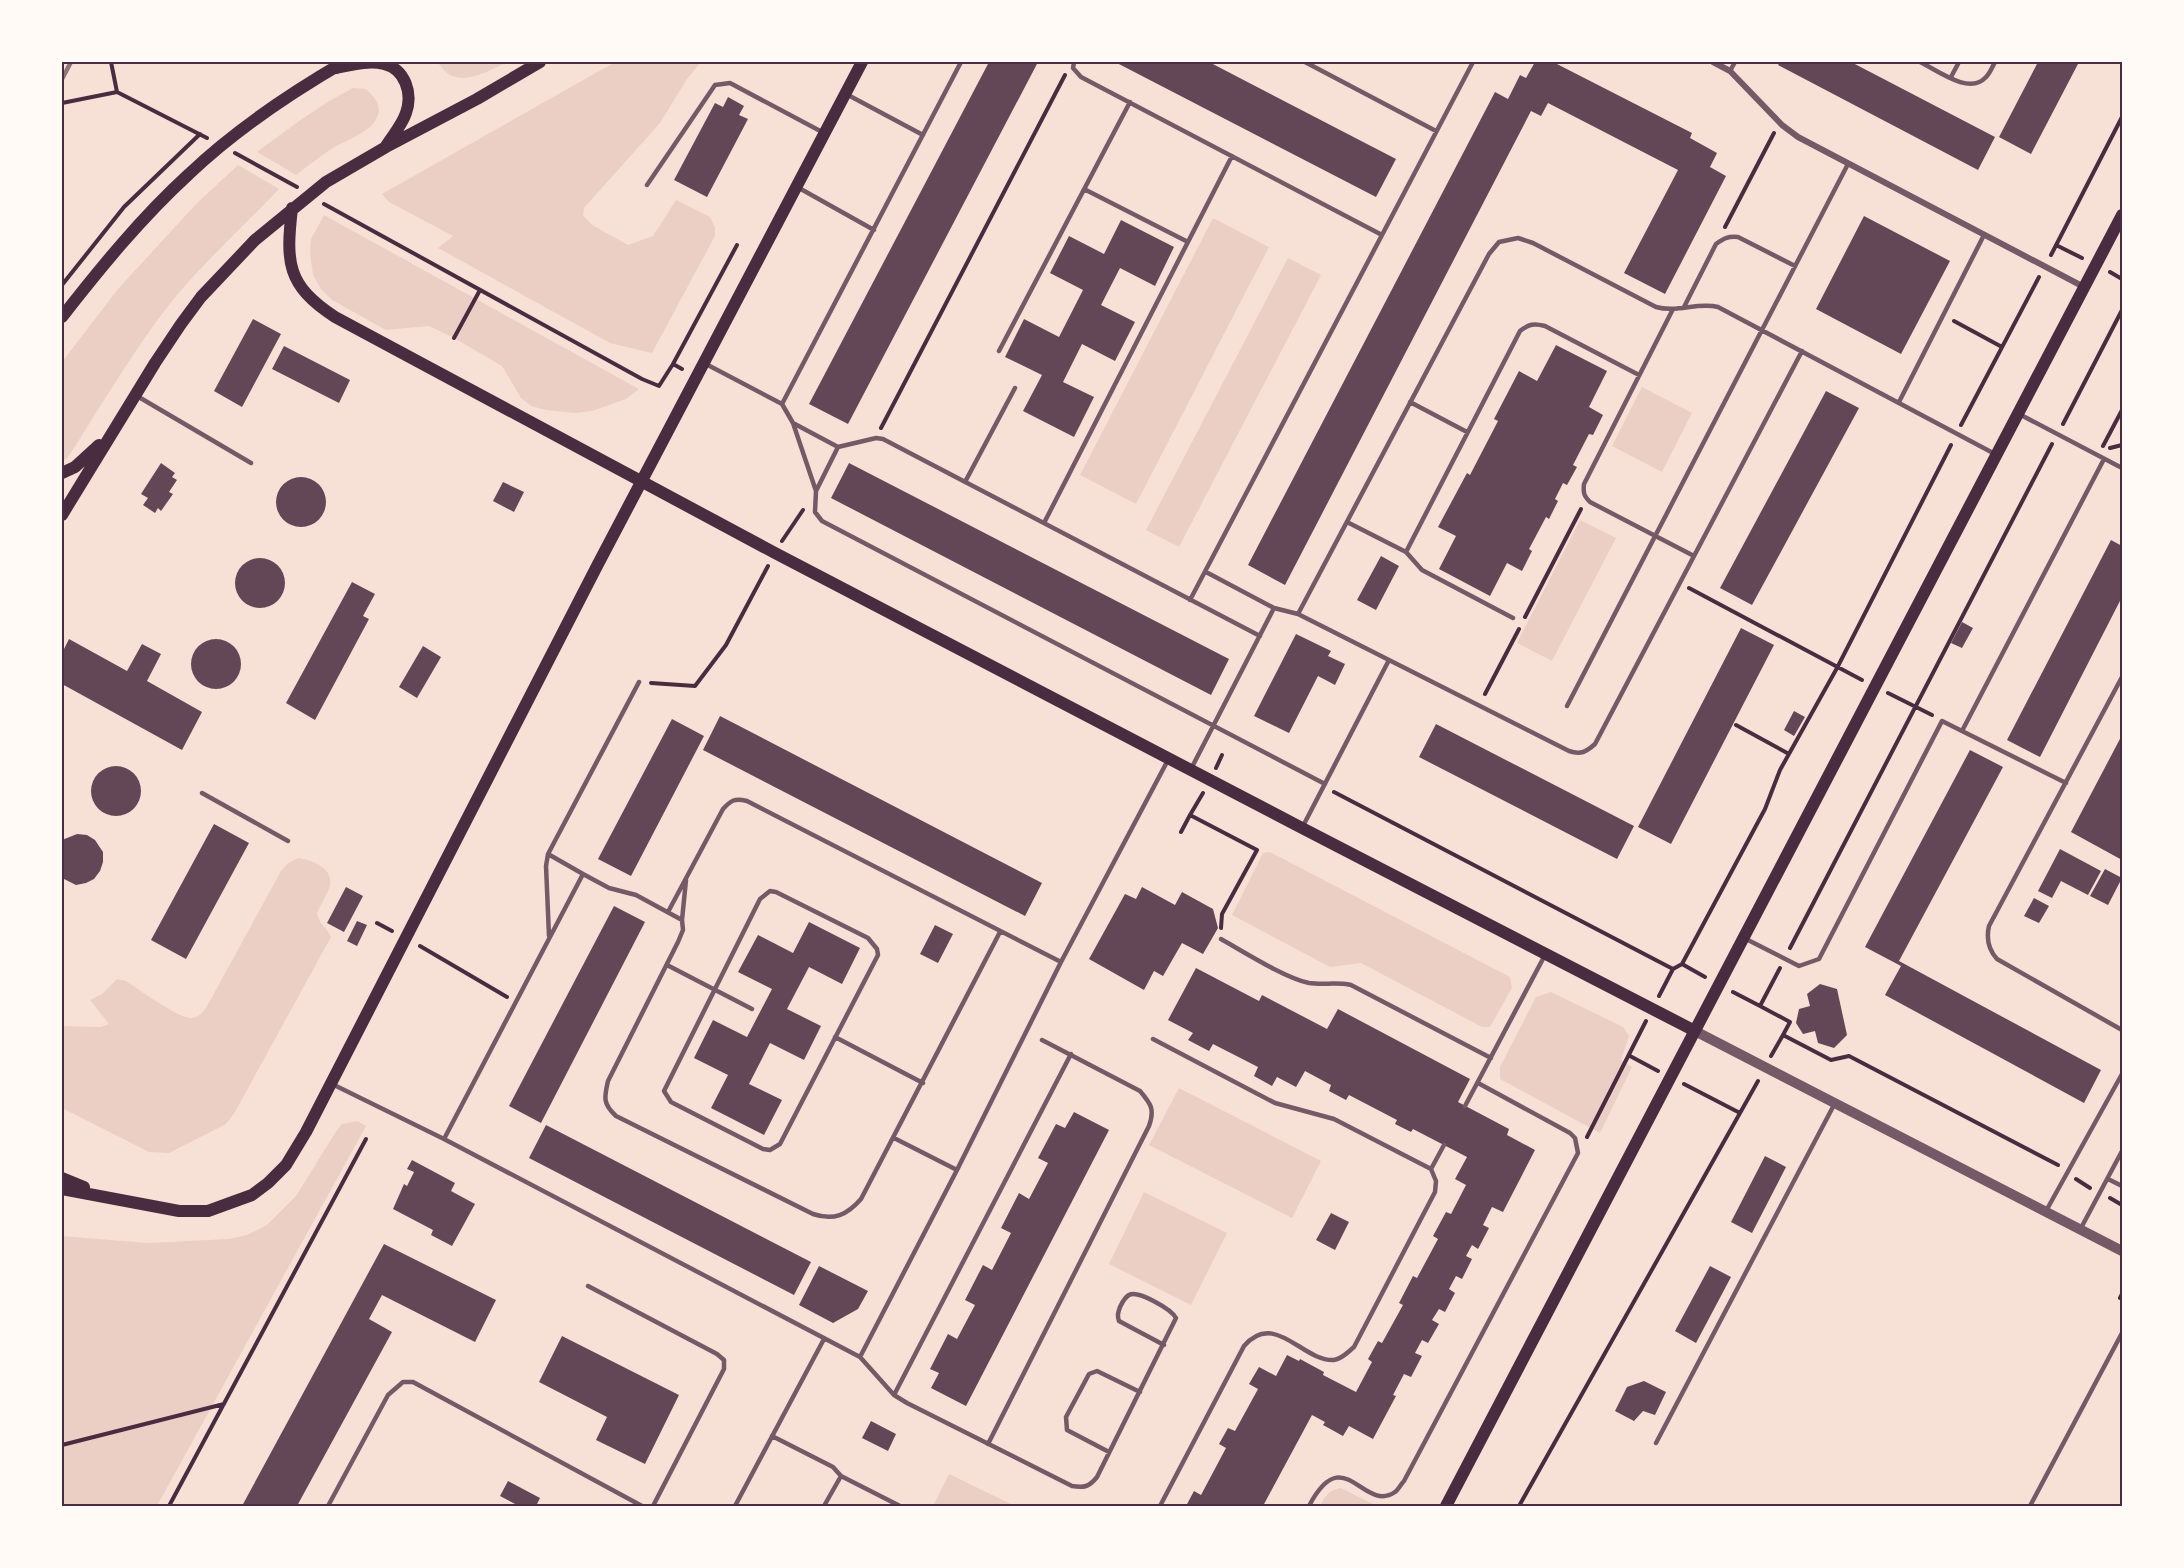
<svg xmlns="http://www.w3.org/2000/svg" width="2184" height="1568" font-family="Lato,sans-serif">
	<rect width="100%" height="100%" fill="#f7e1d7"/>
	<path fill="#ebcfc5" d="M437 62H507C491 70 464 86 447 73 443 70 440 65 437 62Z
		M615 62H701L687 79 660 123 584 208 583 215 592 225 628 245 653 236 676 200 710 217 715 227V236L652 353 610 343 438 248 453 236 389 202 382 194Z
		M353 88 366 89C373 96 383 105 377 117 371 133 344 141 331 149 319 157 308 166 296 175L257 152C288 129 319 105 353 88Z
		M238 165 279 189C243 227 205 261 172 301 133 350 102 405 68 457L62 462V362L118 289 196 204Z
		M324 215 639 389 626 399 592 411 575 413 546 410 531 406 521 398 502 366 454 338 429 326 386 330 332 300 321 289 313 275 310 253 311 239Z
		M1213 218 1269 247 1136 504 1080 475Z
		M1288 258 1321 275 1179 547 1146 530Z
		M1642 387 1692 413 1662 472 1612 446Z
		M1580 520 1616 538 1552 661 1517 643Z
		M1270 852 1510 977 1512 988 1490 1027H1482L1361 963 1330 967 1232 915 1263 853Z
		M298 858C314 860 338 870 328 891 325 899 320 905 317 913 320 926 326 926 331 937L235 1112 226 1124 169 1153 149 1152 62 1108V1026L101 1027 109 1024 90 1000 102 994 117 979 126 981C138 989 177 1017 190 1018 197 1019 202 1013 206 1008L281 871 288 863Z
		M1551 992 1623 1027 1629 1036 1621 1060 1632 1067 1600 1133 1500 1079V1067L1536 997Z
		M1179 1088 1321 1161 1292 1218 1149 1145Z
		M357 1121 366 1126 157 1506H62V1236L148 1243 228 1239 247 1235 267 1225 296 1196 335 1133 342 1124Z
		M1144 1192 1227 1233 1191 1305 1109 1264Z
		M949 1474 1015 1506H933Z
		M1341 1488 1377 1506H1320C1325 1496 1329 1490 1341 1488Z"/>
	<path fill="#644757" d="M989 62H1038L848 424 809 404Z
		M1115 62H1209L1396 159 1376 197Z
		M1535 62H1553L1692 133 1690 138 1717 153 1710 167 1726 176 1665 294 1624 273 1678 170 1548 103 1541 116 1531 111 1285 585 1248 565 1495 92 1508 99 1520 75 1526 78Z
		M1780 62H1851L1995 137 1978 170 1778 65Z
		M2038 62H2079L2031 154 1999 137Z
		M728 97 744 106 739 115 748 119 707 197 674 180 715 103 723 107Z
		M1864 216 1950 261 1901 354 1816 309Z
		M1121 220 1174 247 1155 286 1120 268 1101 305 1135 322 1115 361 1082 344 1063 382 1094 397 1074 437 1023 411 1042 375 1005 357 1024 319 1059 337 1083 290 1050 273 1069 236 1104 254Z
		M253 319 281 334 242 407 214 391Z
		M1556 345 1607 371 1589 407 1603 415 1593 435 1589 434 1573 465 1577 467 1567 485 1563 483 1555 499 1558 501 1549 519 1546 517 1529 549 1532 551 1522 571 1507 563 1490 596 1439 569 1456 536 1438 527 1467 473 1470 475 1498 421 1494 419 1519 371 1537 381Z
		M284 346 350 380 339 403 272 369Z
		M1826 391 1859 408 1752 605 1720 588Z
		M161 463 175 473 172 477 177 480 169 492 173 494 161 511 158 508 155 513 143 505 148 498 141 494Z
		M849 463 1229 659 1211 695 831 498Z
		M276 502a25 25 0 1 1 50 0a25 25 0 1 1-50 0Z
		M503 482 524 492 514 512 493 501Z
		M2111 540 2122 546V597L2040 757 2007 740Z
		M1381 556 1399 566 1376 610 1357 600Z
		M235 583a25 25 0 1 1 50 0a25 25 0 1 1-50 0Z
		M352 582 375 594 363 616 369 619 315 720 286 703Z
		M1962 622 1973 628 1962 648 1951 643Z
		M1741 628 1774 645 1671 844 1638 827Z
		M1296 634 1331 651 1328 656 1345 664 1335 685 1318 676 1289 733 1254 716Z
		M191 664a25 25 0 1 1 50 0a25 25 0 1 1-50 0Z
		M69 639 127 671 142 644 161 654 147 681 202 712 182 750 62 684V653Z
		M423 646 441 657 417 698 399 687Z
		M1794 711 1805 717 1794 736 1784 730Z
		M720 716 1042 883 1025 916 703 750Z
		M672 719 704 736 631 876 598 859Z
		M1436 724 1634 826 1617 859 1419 757Z
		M2122 735V860L2071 832Z
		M1970 750 2003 767 1899 961 2101 1070 2084 1103 1885 995 1901 966 1865 947Z
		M91 791a25 25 0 1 1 50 0a25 25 0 1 1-50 0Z
		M214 824 249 843 186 959 151 940Z
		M77 834 87 835 95 840 103 852V862L100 871 94 879 86 883 76 885 62 878V840Z
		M2060 849 2101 871 2088 895 2061 881 2052 898 2038 891Z
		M2105 869 2122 878 2108 905 2090 896Z
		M346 887 363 896 344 932 327 923Z
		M1142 887 1175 905 1182 892 1213 909 1218 928 1203 954 1182 943 1163 976 1154 971 1144 990 1089 959 1125 894 1136 899Z
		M2034 898 2049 906 2039 923 2024 916Z
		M614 906 645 922 541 1123 509 1106Z
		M357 921 367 925 357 946 347 941Z
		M809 922 860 948 842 984 809 967 787 1009 821 1026 804 1060 770 1043 749 1084 782 1100 764 1135 711 1108 728 1075 694 1058 713 1020 747 1037 772 989 738 972 758 935 793 953Z
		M935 925 953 934 938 963 920 954Z
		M1196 968 1259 1001 1262 995 1327 1029 1338 1009 1470 1079 1458 1102 1509 1129 1507 1135 1535 1150 1503 1212 1492 1207 1483 1225 1489 1228 1478 1249 1472 1245 1466 1256 1472 1259 1462 1279 1456 1276 1449 1289 1455 1293 1445 1312 1439 1309 1432 1320 1439 1324 1428 1343 1422 1340 1415 1353 1422 1356 1411 1377 1404 1374 1393 1395 1396 1396 1373 1439 1349 1426 1343 1436 1323 1425 1325 1422 1312 1415 1263 1506H1186L1194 1491 1201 1495 1226 1448 1219 1444 1228 1428 1235 1431 1258 1389 1249 1384 1259 1367 1276 1376 1287 1355 1299 1361 1300 1359 1324 1372 1323 1375 1356 1392 1372 1362 1368 1359 1378 1341 1382 1343 1403 1305 1399 1303 1413 1276 1417 1278 1438 1239 1433 1236 1446 1212 1451 1214 1466 1185 1455 1179 1467 1157 1413 1129 1411 1132 1395 1124 1397 1120 1349 1095 1346 1100 1329 1091 1331 1085 1305 1071 1296 1087 1277 1077 1272 1086 1254 1076 1258 1067 1213 1044 1209 1051 1188 1040 1193 1033 1168 1020Z
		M1820 984 1837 989 1847 1035 1834 1048 1818 1043 1815 1031 1803 1034 1796 1023 1799 1009 1810 1006 1807 994Z
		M1074 1112 1109 1130 966 1406 931 1388 939 1373 930 1369 948 1334 957 1339 975 1305 965 1300 983 1265 992 1270 1011 1233 1001 1228 1019 1193 1029 1199 1048 1163 1038 1158 1056 1124 1065 1128Z
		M546 1125 811 1262 794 1295 529 1158Z
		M1765 1156 1786 1167 1752 1233 1731 1222Z
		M412 1160 455 1183 451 1191 475 1204 452 1246 431 1235 433 1230 393 1209 404 1184 407 1186 414 1172 407 1169Z
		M1331 1213 1349 1222 1335 1250 1316 1240Z
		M384 1244 496 1300 475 1342 382 1295 369 1319 392 1332 297 1506H242Z
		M819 1266 868 1291 858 1309 833 1323 799 1305Z
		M1710 1266 1731 1277 1696 1343 1675 1331Z
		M562 1336 679 1395 645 1464 596 1440 607 1417 539 1382Z
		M1644 1381 1666 1392 1655 1415 1643 1411 1634 1421 1615 1411 1627 1387Z
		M871 1421 896 1434 888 1451 862 1438Z
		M508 1481 540 1498 536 1506H519L500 1496Z"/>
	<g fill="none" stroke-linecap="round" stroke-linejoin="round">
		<path stroke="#4a2c40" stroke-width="4" d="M111 62 117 92
			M62 103 117 92 207 138
			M235 153 297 187
			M324 204 642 379 659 386 673 364 682 369
			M1725 227 1774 133
			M2056 245 2082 258
			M2051 255 2122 117
			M2110 272 2122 279
			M62 285 124 207 200 134
			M1954 321 2002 347
			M454 338 480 290
			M673 364 737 245
			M2063 424 2122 310
			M1961 425 2039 277
			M881 428 1065 75
			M2103 446 2122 410
			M2110 448 2122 445
			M782 541 803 510
			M1689 588 1862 680
			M1525 617 1581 509
			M651 683 695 686 726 645 768 566
			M1888 693 1932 715
			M1485 694 1519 629
			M1736 725 1789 754
			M1216 768 1222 755
			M1334 792 1673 969
			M1203 793 1190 815 1257 850 1222 914 1221 928
			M1181 832 1190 815
			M377 923 392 931
			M420 946 507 997
			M1790 948 2052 444
			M1682 964 1705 977
			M1780 968 1760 1006 1790 1022 1783 1035 1831 1060 1849 1056 2058 1165
			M1733 992 1760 1006
			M1659 996 1673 969 1682 964 1765 809 1780 770 1837 668 1951 445
			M1630 1056 1658 1071
			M1771 1056 1783 1035
			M1684 1084 1740 1113
			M1587 1137 1646 1021
			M2076 1179 2090 1188
			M2110 1198 2122 1205
			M2120 1298 2122 1294
			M62 1445 224 1404
			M169 1506 366 1139
			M1519 1506 1758 1081"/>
		<path stroke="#755966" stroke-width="4.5" d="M1074 62 1073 68 1081 77 1382 235
			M1305 62 1436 131
			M1920 62C1937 70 1969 95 1985 78 1990 74 1992 67 1995 62
			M1730 71 1735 62
			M1951 77 1959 62
			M848 95 923 135
			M647 185 715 85 730 83 824 133
			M799 188 874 230
			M1084 189 1188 242
			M1684 307 1716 244C1724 238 1729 236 1738 237L1795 266
			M1673 309 1584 484C1583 493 1584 496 1590 502L1694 556
			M999 351 1130 102
			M704 363 782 404
			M137 396 251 463
			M1410 402 1467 432
			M1899 402 1984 235
			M2019 414 2122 468
			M793 423 838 447 876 438 883 439 1260 636
			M838 447 816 491 815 512 822 521 1325 784
			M965 482 1015 388
			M816 491 793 423 782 404 961 62
			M1347 522 1406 552 1422 570 1513 618
			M1044 523 1232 156
			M1406 552 1520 331C1529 324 1534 323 1545 326L1639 375
			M1206 572 1274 608
			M1190 600 1473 62
			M1298 614 1569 751C1581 755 1586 752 1595 744L1802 351
			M2122 677 1989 926C1986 939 1988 949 1997 959L2122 1030
			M1567 706 1848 164
			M1962 731 2104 459
			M1191 769 1274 608 1298 614 1489 254 1499 242 1518 238 1533 243 1656 307C1677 313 1697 302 1718 307L1995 454
			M202 793 288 841
			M1302 828 1389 660
			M548 854 583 874
			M770 891 776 892 868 938 877 949 878 955 780 1144 770 1150 763 1149 671 1102 664 1091 760 899Z
			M668 912 723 809C731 800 735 798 747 801L1061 962 1168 760
			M682 920 683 930 678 942 608 1081C604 1098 603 1104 616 1116L813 1214C834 1221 847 1215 861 1199L1000 932
			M549 936 546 866 548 854 639 682
			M1744 938 1799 966 1819 959 1942 721 2066 783
			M1221 939C1244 952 1285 978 1309 983 1323 985 1337 982 1351 985L1491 1058
			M667 965 752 1009
			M835 1037 923 1083
			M1153 1039 1275 1103 1334 1119 1431 1169 1436 1181 1435 1192 1354 1347C1348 1352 1342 1359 1334 1360 1303 1362 1275 1310 1244 1346L1160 1506
			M332 1084 444 1139 860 1357 957 1170 894 1138
			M1465 1106 1545 955
			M444 1139 583 874 609 888 636 895 682 920 686 880
			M1431 1169 1444 1145
			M957 1170 1061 962
			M2108 1179 2122 1186
			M2046 1211 2122 1074
			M2081 1228 2122 1151
			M588 1286 717 1354 724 1360V1369L653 1506
			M860 1357 894 1395 907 1403 1072 1486C1084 1488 1089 1487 1097 1477L1176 1318C1171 1309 1138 1290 1129 1295 1124 1298 1122 1303 1120 1307 1118 1313 1117 1315 1119 1321L1164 1345
			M894 1395 1071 1054
			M772 1436 833 1467 841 1476
			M1656 1443 1835 1103
			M988 1444 1149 1126C1155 1109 1151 1104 1140 1091L1042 1040
			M1109 1452 1067 1430 1066 1417 1089 1374 1097 1371 1140 1392
			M328 1506 388 1395 403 1382H413L642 1506
			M735 1506 824 1339
			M824 1506 841 1476 900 1506
			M1309 1506C1344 1439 1363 1514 1395 1492 1398 1490 1401 1484 1404 1481L1578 1153 1575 1138 1570 1133 1478 1083
			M2030 1506 2122 1333"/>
		<path stroke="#755966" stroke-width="6" d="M1713 62 1730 71 1782 125 1798 137 2084 287"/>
		<path stroke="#755966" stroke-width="10" d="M1695 1031 2122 1251"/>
		<path stroke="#4a2c40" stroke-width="12" d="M336 68C351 65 369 60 384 64 405 69 413 93 406 113 402 125 393 135 386 146
			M292 208C286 262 286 285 335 317L775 553 1302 828 1695 1031
			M62 317C101 267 142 217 189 174 235 130 289 94 344 62
			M62 473 75 467 99 445
			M62 515 155 363 181 324 201 297 255 240 326 182 386 147 477 99 540 62
			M62 1178 84 1187
			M62 1189 179 1211H208L252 1195 268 1183 286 1165 306 1132 597 566 862 62
			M1446 1506 2122 215"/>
		<path stroke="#8f747c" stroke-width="4.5" d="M62 79 71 62"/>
	</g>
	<rect width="2184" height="1568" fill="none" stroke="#fffaf5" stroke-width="126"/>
	<rect x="63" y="63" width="2058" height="1442" fill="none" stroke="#4a2c40" stroke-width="2"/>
</svg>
